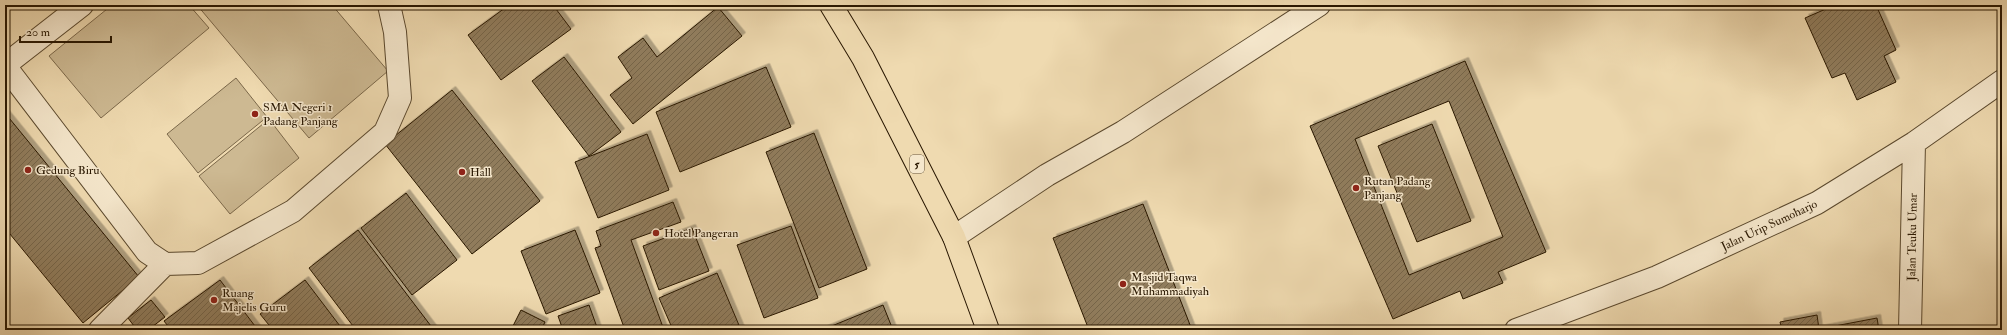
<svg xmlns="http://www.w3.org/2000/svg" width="2007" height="335" font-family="'IM FELL Double Pica',serif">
	<defs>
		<pattern id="building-hatch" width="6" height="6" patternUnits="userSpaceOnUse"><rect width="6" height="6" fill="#907c5c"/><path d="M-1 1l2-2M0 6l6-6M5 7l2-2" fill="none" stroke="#76654a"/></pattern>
		<filter id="shadow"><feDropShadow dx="3.5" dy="-3.5" stdDeviation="0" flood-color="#0004"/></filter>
	</defs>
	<rect width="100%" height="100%" fill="#efdab0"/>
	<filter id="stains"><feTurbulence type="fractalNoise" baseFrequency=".005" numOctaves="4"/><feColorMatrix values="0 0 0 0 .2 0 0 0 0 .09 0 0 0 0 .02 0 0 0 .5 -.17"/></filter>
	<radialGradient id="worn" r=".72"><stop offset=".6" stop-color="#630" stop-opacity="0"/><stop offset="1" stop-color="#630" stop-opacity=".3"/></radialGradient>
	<path fill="#cdb992" stroke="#7b684a" d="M112 5H189L209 28 101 118 49 56Z
		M197 5H332L388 71 309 138Z
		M236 78 267 117 198 173 167 134Z
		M269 119 299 158 230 214 199 176Z"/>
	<path fill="url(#building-hatch)" stroke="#291701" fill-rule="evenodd" filter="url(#shadow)" d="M509 5H553L571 29 501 80 468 35Z
		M1835 5H1876L1896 50 1884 56 1896 82 1857 100 1845 73 1832 78 1805 18Z
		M718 7 742 36 633 124 610 95 632 78 618 57 643 38 657 57Z
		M564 57 621 132 589 156 532 81Z
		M1465 61 1546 252 1498 272 1503 283 1463 299 1460 291 1393 319 1310 126ZM1449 101 1503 237 1409 275 1355 139Z
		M766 67 791 127 680 172 656 112Z
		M452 90 540 201 472 254 385 144Z
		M5 113 139 277 83 323 5 228Z
		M1432 124 1471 221 1417 242 1378 146Z
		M814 133 867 269 819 288 766 152Z
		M647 134 669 190 598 218 575 162Z
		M406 193 457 260 412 295 361 228Z
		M673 202 681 222 631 240 664 330H625L595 248 601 246 596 231Z
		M1143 204 1192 330H1089L1053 238Z
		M791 226 818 298 764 318 737 245Z
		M692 228 709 271 659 290 643 246Z
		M358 230 434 330H356L309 268Z
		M575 230 600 293 546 314 521 251Z
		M717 273 741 330H673L659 298Z
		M220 280 258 330H171L164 321Z
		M305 280 343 330H273L260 314Z
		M151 300 165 317 148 330H137L128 318Z
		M589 305 598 330H563L558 316Z
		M883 305 893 330H822Z
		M521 310 545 322 541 330H511Z
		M1817 315 1819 329 1877 318 1879 330H1782L1780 322Z"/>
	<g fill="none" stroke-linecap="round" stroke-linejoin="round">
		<defs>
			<path id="minor" d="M5 65 82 5
				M5 66 147 252 165 264 198 263 293 211 385 132 400 98 395 32 389 5
				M954 237 1047 175 1123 132 1319 5
				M100 330 165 264
				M1516 330 1657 277 1817 203 1914 143 2002 81
				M1910 330 1914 143"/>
			<path id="highway" d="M831 5 863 58 954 237 988 330"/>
		</defs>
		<use href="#minor" stroke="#5a482d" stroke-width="24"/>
		<use href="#highway" stroke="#291701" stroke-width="24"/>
		<use href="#minor" stroke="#f5e7cc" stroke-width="22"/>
		<use href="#highway" stroke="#efdab0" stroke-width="22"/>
	</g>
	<g fill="#8f2418" stroke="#f5e7cc" stroke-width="1.5">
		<circle cx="255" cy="114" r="4"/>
		<circle cx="28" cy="170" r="4"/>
		<circle cx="462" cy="172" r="4"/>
		<circle cx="1356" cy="188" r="4"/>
		<circle cx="656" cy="233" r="4"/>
		<circle cx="1123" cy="284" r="4"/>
		<circle cx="214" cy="300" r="4"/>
	</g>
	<g text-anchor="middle" stroke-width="3" stroke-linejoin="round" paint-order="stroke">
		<rect fill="#f5e7cc" stroke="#66553e" stroke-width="1" x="910" y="155" width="14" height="18" rx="3"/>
		<g font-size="11" font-weight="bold" fill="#291701">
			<text x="917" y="168">5</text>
		</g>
		<g font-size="12" fill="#291701" stroke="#f5e7cc" text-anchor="start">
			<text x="263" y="111">SMA Negeri 1<tspan x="263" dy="14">Padang Panjang</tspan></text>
			<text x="36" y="174">Gedung Biru</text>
			<text x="470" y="176">Hall</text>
			<text x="1364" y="185">Rutan Padang<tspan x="1364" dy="14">Panjang</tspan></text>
			<text x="664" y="237">Hotel Pangeran</text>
			<text x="1131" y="281">Masjid Taqwa<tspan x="1131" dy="14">Muhammadiyah</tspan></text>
			<text x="222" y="297">Ruang<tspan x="222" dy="14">Majelis Guru</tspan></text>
		</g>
		<g font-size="12" fill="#291701" stroke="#f5e7cc">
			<text transform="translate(1769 225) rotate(-25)" y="4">Jalan Urip Sumoharjo</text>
			<text transform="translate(1912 237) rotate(-89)" y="4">Jalan Teuku Umar</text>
		</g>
	</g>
	<rect width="2007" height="335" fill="none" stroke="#efdab0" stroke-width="20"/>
	<rect x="6" y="6" width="1995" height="323" fill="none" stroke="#291701" stroke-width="2"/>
	<rect x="10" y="10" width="1987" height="315" fill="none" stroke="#291701"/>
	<path d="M20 36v6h91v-6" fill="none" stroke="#291701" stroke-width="2"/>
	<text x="26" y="36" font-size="12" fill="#291701" stroke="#f5e7cc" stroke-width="3" paint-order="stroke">20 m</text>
	<rect width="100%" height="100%" filter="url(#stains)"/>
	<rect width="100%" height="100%" fill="url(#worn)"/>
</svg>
